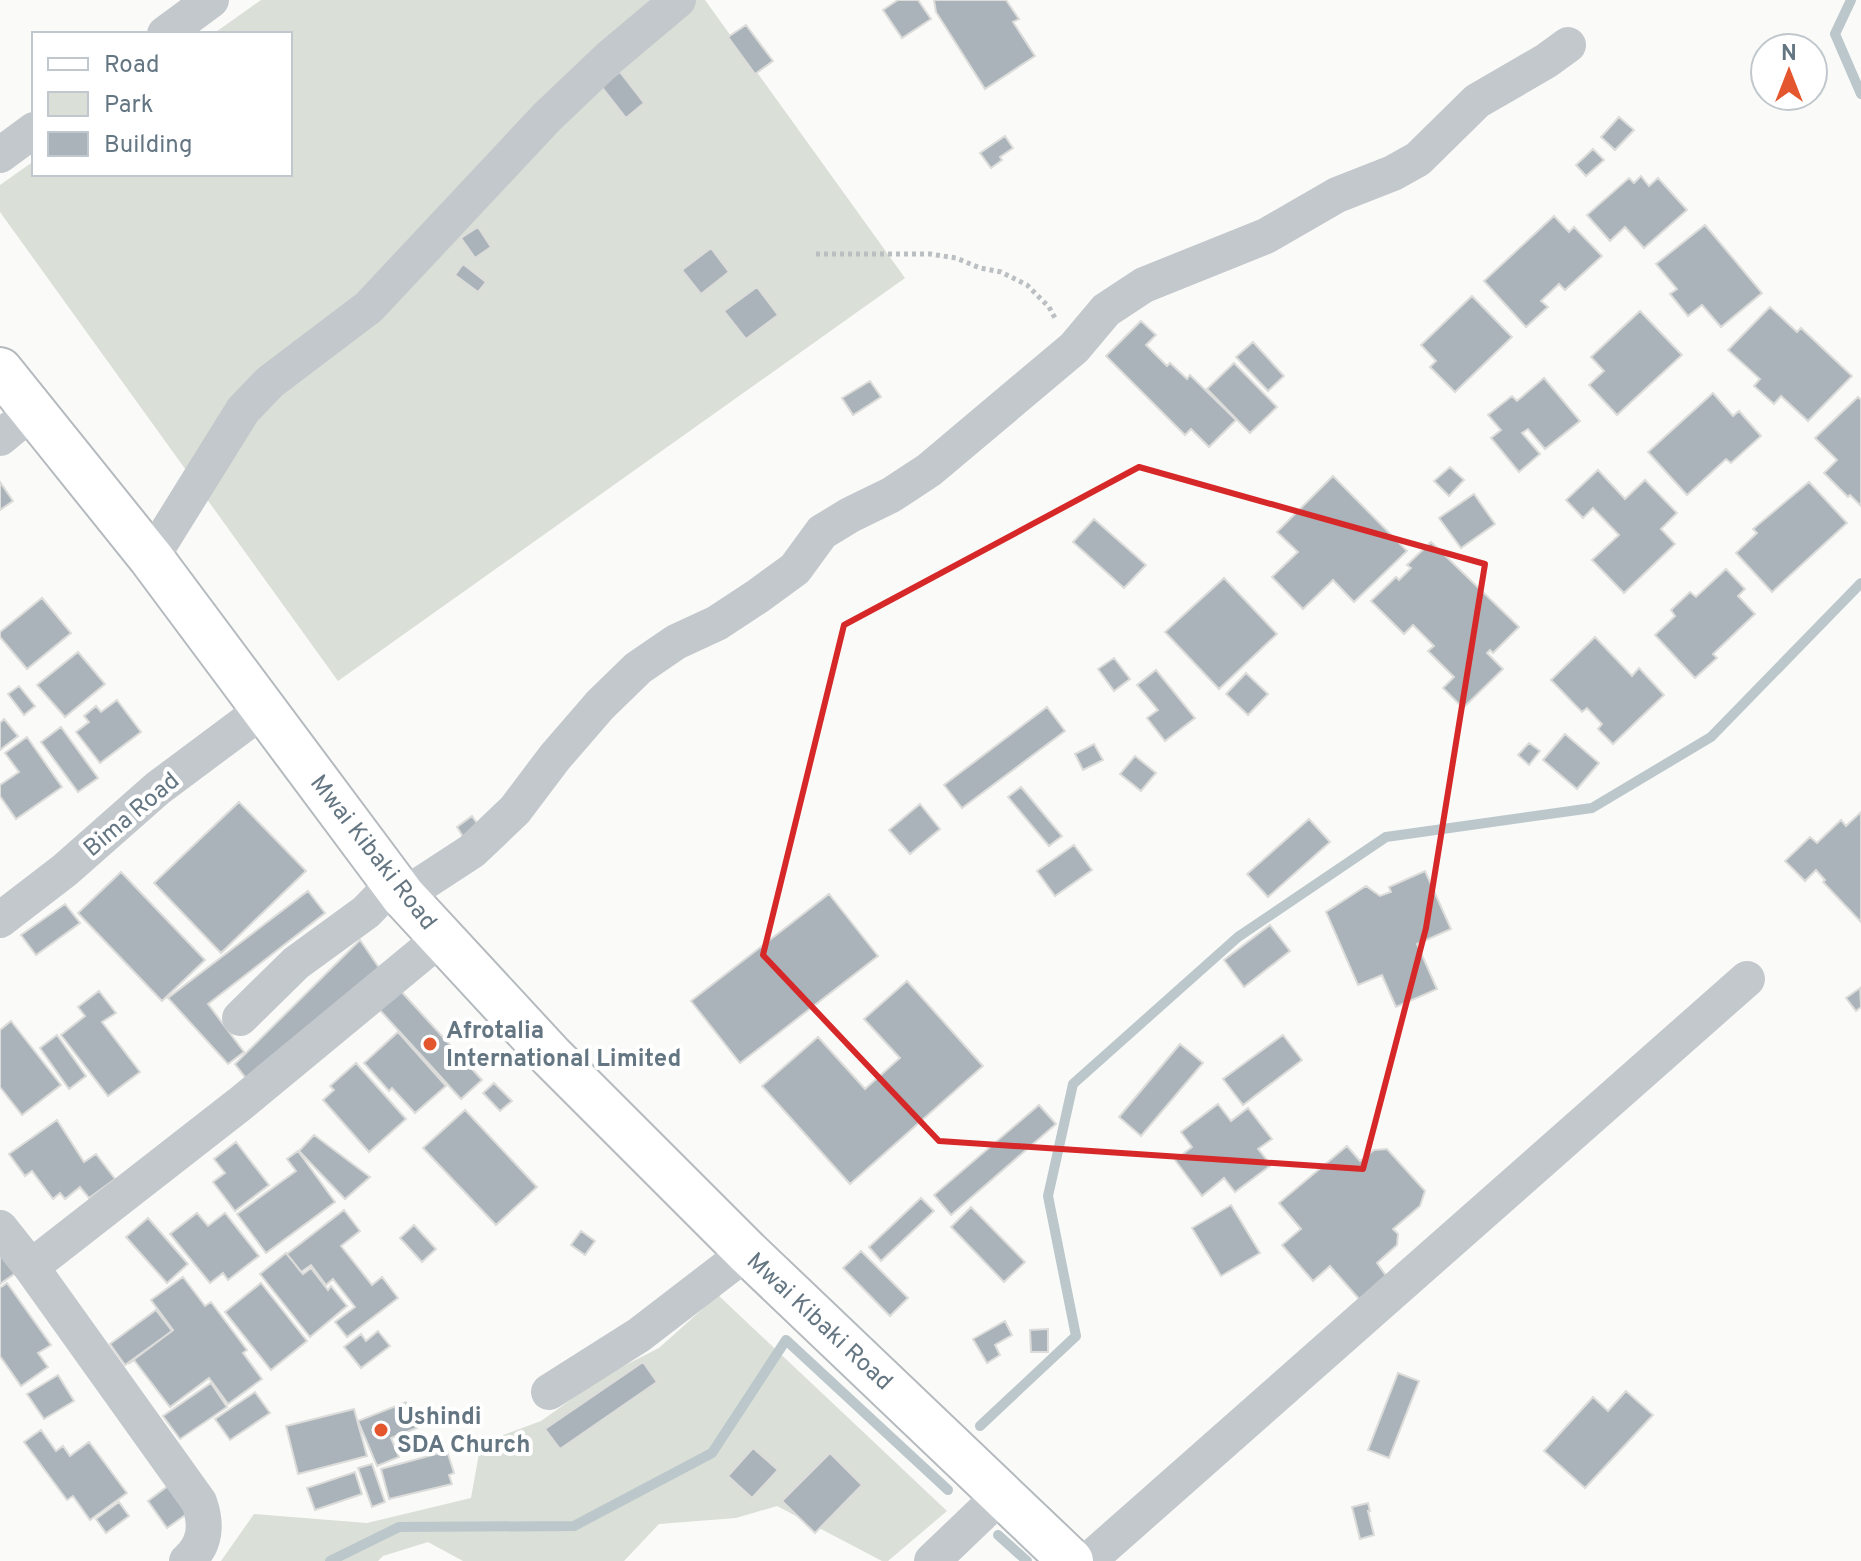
<svg xmlns="http://www.w3.org/2000/svg" width="1861" height="1561" font-family="Overpass,sans-serif">
	<rect width="100%" height="100%" fill="#fafaf8"/>
	<path fill="#dadfd7" d="M261 0H705L905 278 338 681 0 212V185L34 161V174H290V34H213Z
		M718 1295 947 1511 888 1561H882L777 1506 736 1518 659 1524 624 1561H463L428 1542 383 1556 378 1561H221L254 1514 367 1523 471 1498 480 1448 503 1435 541 1421 604 1376 659 1348Z"/>
	<g fill="none" stroke-linecap="round" stroke-linejoin="round">
		<path stroke="#bbc7cb" stroke-width="10" d="M1851 0 1835 34 1861 94
			M980 1426 1076 1336 1048 1196 1073 1084 1238 937 1386 837 1592 808 1711 737 1861 583
			M998 1535 1027 1561
			M330 1561 399 1527 574 1526 712 1453 786 1340 948 1490"/>
	</g>
	<path fill="#aab3b9" stroke="#dcdcda" stroke-width="2" d="M898 0H918L931 19 902 38 883 10Z
		M934 0H1006L1019 19 1013 22 1035 56 985 89 936 12Z
		M746 25 773 61 755 74 728 37Z
		M620 72 644 103 626 118 601 86Z
		M1619 117 1634 130 1615 150 1601 137Z
		M1005 136 1013 148 1000 157 1002 160 991 168 980 153Z
		M1593 149 1604 160 1586 176 1576 165Z
		M1641 176 1649 186 1658 178 1687 210 1644 248 1625 227 1610 241 1587 215 1629 178 1634 183Z
		M1554 216 1569 232 1574 227 1602 256 1565 290 1559 284 1541 301 1548 307 1526 327 1484 281Z
		M1705 225 1762 293 1721 327 1702 305 1688 316 1670 294 1677 289 1656 264Z
		M478 227 491 247 475 258 461 238Z
		M711 248 729 272 701 294 682 270Z
		M463 264 486 282 478 292 455 275Z
		M757 287 778 315 746 339 724 311Z
		M1472 296 1512 337 1455 392 1430 367 1436 361 1421 345Z
		M1770 307 1797 332 1801 328 1852 376 1808 421 1781 396 1774 404 1754 386 1760 379 1728 350Z
		M1640 311 1682 355 1617 415 1589 385 1604 371 1591 357Z
		M1141 321 1156 335 1146 345 1167 366 1170 363 1187 379 1190 375 1236 420 1209 447 1191 429 1185 435 1106 356Z
		M1253 342 1284 376 1268 391 1236 357Z
		M1234 363 1277 407 1250 433 1207 389Z
		M1544 378 1580 421 1545 449 1528 429 1522 433 1540 454 1519 472 1491 438 1501 430 1488 415 1512 396 1517 401Z
		M870 381 881 397 853 415 842 398Z
		M1713 393 1733 416 1739 411 1761 436 1731 463 1726 459 1687 495 1648 452Z
		M1858 397 1861 400V506L1850 495 1848 497 1824 473 1837 460 1815 438Z
		M1450 467 1464 480 1449 496 1434 481Z
		M1598 470 1625 499 1645 480 1677 513 1661 529 1675 544 1624 593 1592 560 1619 535 1593 508 1583 518 1566 500Z
		M1333 476 1407 551 1354 602 1333 580 1303 609 1272 577 1298 552 1277 532Z
		M0 482 13 501 0 510Z
		M1809 482 1847 523 1772 592 1736 553 1757 533 1753 529Z
		M1474 494 1495 524 1461 548 1439 518Z
		M1094 519 1146 565 1124 588 1073 542Z
		M1431 542 1519 627 1493 653 1490 650 1487 653 1503 669 1463 708 1443 688 1454 677 1428 651 1434 646 1413 625 1404 634 1371 601 1396 577 1399 580 1411 568 1407 565Z
		M1726 569 1745 589 1738 596 1755 614 1713 654 1717 658 1695 678 1655 635 1675 616 1671 610 1690 592 1696 597Z
		M1224 578 1277 634 1219 689 1165 632Z
		M42 598 71 633 27 669 0 637V632Z
		M1595 637 1632 676 1639 668 1664 695 1613 744 1598 729 1602 724 1587 708 1582 712 1551 680Z
		M78 652 105 684 65 717 37 685Z
		M1114 658 1130 679 1114 691 1098 669Z
		M1156 670 1195 718 1165 741 1147 718 1158 710 1137 685Z
		M1246 673 1268 694 1248 715 1226 694Z
		M19 686 35 706 24 715 8 694Z
		M117 700 141 732 100 763 76 732 89 722 84 716 96 706 101 712Z
		M1047 707 1065 731 962 808 944 785Z
		M4 719 18 736 0 750V723Z
		M61 727 98 778 78 792 41 742Z
		M1565 734 1599 763 1577 789 1543 760Z
		M27 737 62 787 16 819 0 796V785L19 772 5 753Z
		M1529 743 1540 751 1529 765 1518 755Z
		M1094 744 1103 760 1083 770 1075 754Z
		M1135 756 1156 773 1141 791 1120 774Z
		M1021 787 1062 836 1049 846 1008 797Z
		M239 802 306 871 221 953 154 883Z
		M920 804 940 829 910 854 889 830Z
		M1861 812V922L1823 882 1825 880 1816 870 1805 881 1785 861 1810 837 1817 843 1841 820 1846 826Z
		M472 816 485 835 469 846 457 827Z
		M1309 819 1330 842 1268 897 1247 874Z
		M1074 845 1092 870 1055 896 1037 871Z
		M1425 871 1451 929 1417 944 1437 989 1396 1007 1382 975 1358 985 1326 912 1366 886 1380 896 1391 892 1389 887Z
		M121 872 205 960 162 1001 78 913Z
		M308 891 325 913 208 1004 244 1052 228 1064 168 998Z
		M829 894 878 956 740 1063 691 1001Z
		M65 904 80 923 36 955 21 935Z
		M1270 925 1290 951 1244 987 1224 960Z
		M360 940 384 975 252 1086 235 1064Z
		M907 981 983 1066 850 1184 762 1086 818 1037 865 1089 900 1058 864 1019Z
		M1860 988 1861 1007 1856 1011 1846 998Z
		M399 989 482 1080 461 1099 378 1008Z
		M99 991 116 1013 102 1022 140 1072 108 1096 61 1035 85 1016 78 1007Z
		M11 1021 61 1085 22 1115 0 1087V1030Z
		M398 1032 446 1086 415 1113 392 1088 389 1091 364 1063Z
		M57 1035 86 1076 69 1089 40 1048Z
		M1283 1035 1302 1060 1243 1105 1223 1079Z
		M1180 1044 1203 1063 1141 1136 1119 1117Z
		M356 1063 406 1119 369 1152 323 1100 334 1090 330 1086Z
		M494 1083 512 1101 500 1111 483 1093Z
		M1218 1104 1231 1121 1248 1108 1272 1139 1258 1149 1271 1165 1235 1192 1224 1178 1202 1196 1175 1160 1192 1147 1181 1132Z
		M1039 1105 1056 1124 951 1215 934 1195Z
		M465 1110 537 1187 496 1225 423 1148Z
		M57 1120 84 1162 96 1154 115 1179 89 1198 80 1187 65 1199 60 1193 53 1199 32 1171 25 1176 9 1154Z
		M314 1135 370 1177 345 1199 299 1151Z
		M236 1142 269 1185 235 1211 213 1182 225 1173 214 1159Z
		M1347 1146 1360 1161 1374 1150 1387 1149 1425 1191 1420 1206 1393 1229 1398 1234 1397 1245 1377 1263 1387 1277 1360 1300 1330 1266 1313 1281 1282 1245 1301 1229 1279 1203Z
		M298 1151 335 1202 266 1253 237 1214 296 1171 287 1159Z
		M921 1198 934 1211 881 1261 869 1247Z
		M1231 1205 1260 1253 1221 1276 1192 1228Z
		M971 1207 1025 1262 1004 1282 951 1227Z
		M344 1210 360 1231 341 1246 372 1285 382 1277 398 1298 347 1337 335 1322 355 1307 333 1279 326 1285 311 1265 301 1272 287 1254Z
		M197 1213 208 1226 225 1213 259 1256 228 1280 223 1273 210 1283 170 1234Z
		M148 1218 188 1264 167 1283 126 1237Z
		M414 1225 436 1249 422 1262 400 1238Z
		M581 1231 595 1241 585 1255 571 1245Z
		M0 1248 17 1272 0 1284Z
		M861 1251 908 1298 890 1316 843 1268Z
		M286 1253 303 1274 311 1268 328 1290 331 1286 347 1306 310 1337 260 1274Z
		M183 1277 205 1306 211 1302 247 1350 243 1353 262 1379 228 1404 209 1378 170 1407 134 1360 128 1364 173 1330 151 1300Z
		M7 1283 51 1345 38 1353 48 1367 21 1386 0 1356V1288Z
		M261 1283 307 1341 271 1370 225 1312Z
		M156 1310 172 1331 125 1365 110 1344Z
		M1005 1321 1012 1335 995 1345 1000 1355 987 1363 973 1339Z
		M1048 1329V1352H1031L1030 1330Z
		M378 1331 390 1346 361 1368 344 1347 361 1334 366 1341Z
		M643 1362 657 1382 560 1449 545 1429Z
		M1398 1373 1419 1381 1389 1458 1368 1450Z
		M58 1375 74 1401 44 1419 27 1394Z
		M211 1383 227 1407 180 1439 163 1416Z
		M1626 1391 1653 1415 1585 1488 1544 1451 1593 1397 1608 1411Z
		M255 1392 270 1413 230 1440 215 1419Z
		M406 1402 417 1428 391 1438 399 1457 377 1466 358 1421Z
		M354 1409 367 1456 298 1474 286 1426Z
		M41 1430 56 1451 63 1446 70 1456 89 1442 127 1493 90 1520 73 1496 67 1500 24 1442Z
		M753 1448 778 1470 752 1498 728 1476Z
		M447 1451 454 1473 449 1475 452 1484 389 1499 381 1469Z
		M830 1453 862 1485 815 1533 782 1501Z
		M372 1464 385 1502 372 1507 358 1468Z
		M355 1472 362 1494 315 1510 307 1488Z
		M168 1486 188 1513 167 1528 148 1501Z
		M119 1502 129 1516 106 1533 96 1519Z
		M1368 1503 1370 1511H1368L1374 1535 1360 1539 1352 1507Z"/>
	<g fill="none" stroke-linecap="round" stroke-linejoin="round">
		<defs>
			<path id="major" d="M0 370 151 558 403 896 551 1056 747 1252 1071 1561"/>
		</defs>
		<use href="#major" stroke="#b5babe" stroke-width="48"/>
		<path stroke="#bbbfc2" stroke-width="5" stroke-dasharray="4 4" stroke-linecap="butt" d="M816 254H930L956 258 980 268 1001 272 1027 285 1049 307 1056 320"/>
		<path stroke="#c3c8cc" stroke-width="36" d="M165 34 211 0
			M0 155 34 130
			M0 438 34 410
			M151 558 243 410 270 382 369 307 547 117 609 58 678 0
			M403 896 472 851 515 810 555 757 600 705 638 668 676 642 717 623 758 596 795 569 822 532 850 515 891 495 929 470 1074 348 1106 310 1144 285 1266 236 1337 195 1393 173 1418 159 1477 101 1546 61 1568 45
			M0 920 65 870 158 788 264 709
			M240 1018 296 963 366 912 394 883
			M0 1228 31 1267 199 1502C207 1524 206 1545 187 1561
			M31 1267 240 1104 442 937
			M549 1392 639 1335 747 1252
			M932 1561 1002 1494
			M1088 1561 1747 979"/>
		<use href="#major" stroke="#fff" stroke-width="44"/>
	</g>
	<path fill="none" stroke="#d62828" stroke-width="6" stroke-linejoin="round" d="M1139 467 1485 564 1426 928 1363 1169 939 1141 763 955 844 625Z"/>
	<g fill="#e4572e" stroke="#fff" stroke-width="3">
		<circle cx="430" cy="1044" r="8"/>
		<circle cx="381" cy="1430" r="8"/>
	</g>
	<g text-anchor="middle" stroke-width="8" stroke-linejoin="round" paint-order="stroke">
		<g font-size="24" fill="#657683" stroke="#fff">
			<text transform="translate(131 814) rotate(-40)" y="8">Bima Road</text>
			<text transform="translate(374 852) rotate(52)" y="8">Mwai Kibaki Road</text>
			<text transform="translate(820 1321) rotate(43)" y="8">Mwai Kibaki Road</text>
		</g>
		<g font-size="24" font-weight="bold" fill="#657683" stroke="#fff" text-anchor="start">
			<text x="446" y="1038">Afrotalia<tspan x="446" dy="28">International Limited</tspan></text>
			<text x="397" y="1424">Ushindi<tspan x="397" dy="28">SDA Church</tspan></text>
		</g>
	</g>
	<rect x="32" y="32" width="260" height="144" fill="#ffffff" stroke="#c1c8cd" stroke-width="2"/>
	<rect x="48" y="58" width="40" height="12" fill="#ffffff" stroke="#c1c8cd" stroke-width="2"/>
	<text x="104" y="72" font-size="24" fill="#657683">Road</text>
	<rect x="48" y="92" width="40" height="24" fill="#dadfd7" stroke="#c1c8cd" stroke-width="2"/>
	<text x="104" y="112" font-size="24" fill="#657683">Park</text>
	<rect x="48" y="132" width="40" height="24" fill="#aab3b9" stroke="#c1c8cd" stroke-width="2"/>
	<text x="104" y="152" font-size="24" fill="#657683">Building</text>
	<g transform="translate(1789 72)"><circle r="38" fill="#ffffff" stroke="#c1c8cd" stroke-width="2"/>
	<path d="M0-6L14 30L0 20L-14 30Z" fill="#e4572e"/>
	<text y="-12" font-size="22" font-weight="bold" text-anchor="middle" fill="#657683">N</text>
	</g>
</svg>
